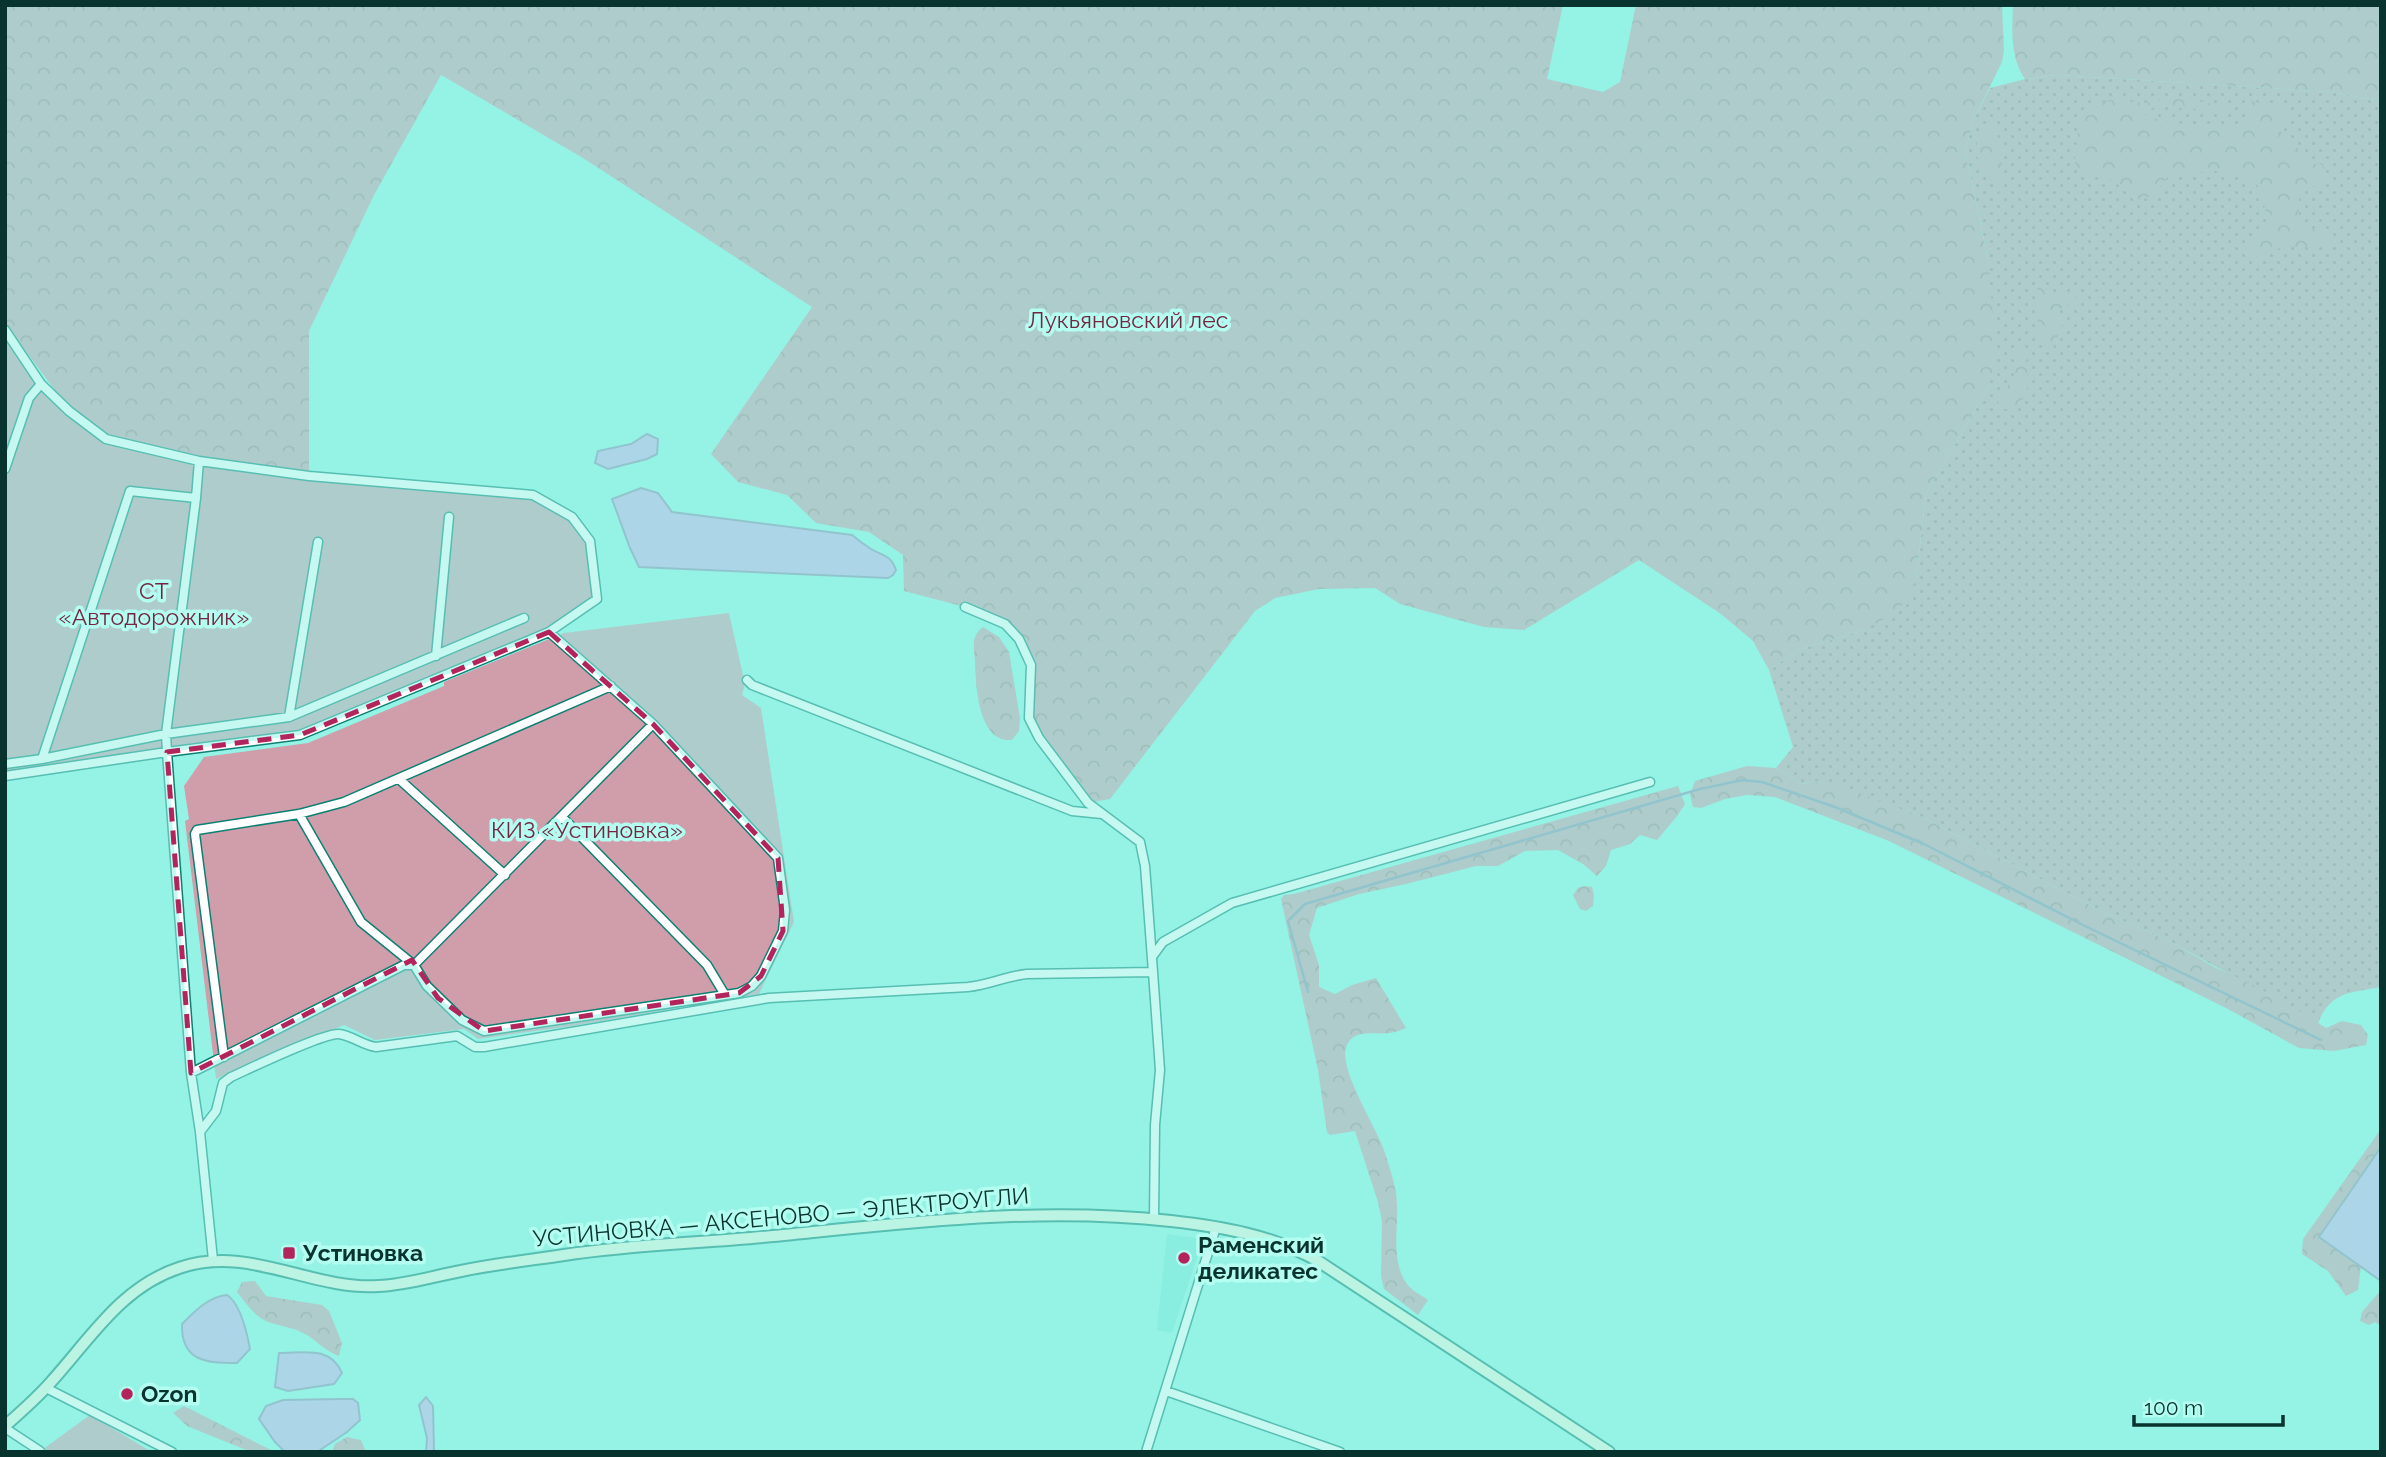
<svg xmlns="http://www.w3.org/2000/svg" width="2386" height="1457" font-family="Raleway,sans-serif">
	<defs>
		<pattern id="grass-dots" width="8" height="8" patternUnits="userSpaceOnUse" patternTransform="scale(1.75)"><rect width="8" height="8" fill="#cf9eaa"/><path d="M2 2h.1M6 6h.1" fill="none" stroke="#a6818b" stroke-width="1.8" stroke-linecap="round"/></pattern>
		<pattern id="forest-crowns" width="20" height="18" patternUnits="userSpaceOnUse" patternTransform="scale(1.75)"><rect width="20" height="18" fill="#cf9eaa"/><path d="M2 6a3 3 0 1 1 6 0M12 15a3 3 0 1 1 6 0" fill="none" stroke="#a6818b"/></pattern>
	</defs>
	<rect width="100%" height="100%" fill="#94f3e5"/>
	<path fill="#7de7d7" d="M1167 1234 1203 1239 1172 1333 1157 1330Z"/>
	<path fill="url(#grass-dots)" d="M2057 75 2331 92 2381 101V987C2350 993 2331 991 2318 1023L2171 942 2101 911 1920 816 1819 781 1802 784 1776 768 1793 747 1769 670 1798 650 1864 630 1916 580 1926 494 1990 384 1988 258 1965 151 1974 119 1990 88 2025 79Z"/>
	<path fill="url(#forest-crowns)" d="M5 5H1563L1547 79 1603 92 1620 82 1636 5H2002L2004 50 2002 62 1974 119 1965 151 1988 259 1996 353 1990 384 1926 494 1916 580 1899 611 1864 630 1798 650 1769 670 1753 641 1721 614 1639 560 1524 630 1484 627 1400 604 1375 588 1319 589 1275 598 1255 611 1110 799 1088 803 1029 718 1031 665 1005 624 965 607 904 591 903 555 869 532 816 523 787 495 738 482 711 454 812 307 583 158 441 75 374 195 309 331V474L182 455 107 438 70 410 5 324Z
		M2013 5H2381V101L2331 92 2057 75 2025 79C2010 58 2012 30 2013 5Z
		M2119 98C2137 107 2155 101 2174 99 2189 98 2222 105 2234 112L2207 114 2201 109 2177 108 2169 105H2157L2144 114C2168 126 2208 126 2235 126L2244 119 2250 101 2290 108V122L2279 130 2314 164H2323L2328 184 2304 188 2299 200V225L2331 234 2329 246 2282 247 2261 258 2247 253 2253 237 2268 229 2264 204 2256 182 2216 171 2169 175 2155 193 2140 201 2112 180 2074 168 2079 122 2104 101Z
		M1992 122C2005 148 2003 165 1999 194L1977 157V139Z
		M2037 286H2042L2045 292 2061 294 2073 293 2077 298 2074 304 2063 307 2057 312 2063 324 2053 348 2048 352 2043 349 2038 332Z
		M2019 342 2025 345 2028 380 2026 396 2012 410 1999 408 1998 402 2014 375 2016 346Z
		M983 627 999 637 1009 652 1020 718 1019 731 1012 740C978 743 976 686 975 663 975 656 973 647 974 641 975 635 978 631 983 627Z
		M1747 766 1776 768 1802 784 1819 781 1840 786 1920 816 2101 911 2171 942 2216 968 2246 981 2295 1008 2326 1028 2342 1021 2361 1025 2368 1035 2366 1045 2334 1051 2299 1048 2226 1008 1889 841 1775 797 1747 795 1725 799 1701 808 1693 807 1690 795 1695 781Z
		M1678 786 1685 804 1678 815 1657 840 1640 835 1630 844 1611 850 1606 866 1597 876 1583 864 1558 850 1525 851 1498 866H1476L1406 884 1359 894 1317 908 1309 935 1319 965V987L1335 994 1352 985 1376 978 1406 1028C1401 1030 1396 1032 1390 1033 1377 1035 1354 1028 1347 1045 1336 1067 1378 1129 1385 1153 1390 1170 1397 1188 1397 1205 1398 1230 1391 1262 1407 1284 1411 1290 1421 1295 1428 1300L1418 1315 1384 1289 1381 1276 1382 1221 1378 1202 1355 1131 1330 1135 1327 1132 1318 1070 1281 899 1284 895 1294 894Z
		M1584 886 1592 887 1594 895 1593 906 1586 911 1580 909 1573 895 1578 888Z
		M2381 1129V1147L2319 1237 2361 1266 2358 1290 2346 1296 2328 1271 2302 1254 2303 1239Z
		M255 1281 266 1296 322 1305 329 1311 342 1343 339 1356C324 1351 315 1338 301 1332 290 1326 275 1326 264 1320 253 1314 245 1302 237 1292L242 1282Z
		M2381 1290V1326L2375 1322 2369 1325 2360 1321 2362 1312Z
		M184 1406 275 1452H251L187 1426 173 1413Z
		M347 1437 361 1440 366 1452H332L335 1444Z"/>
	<path fill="#cf9eaa" d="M5 337 40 386 106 441 199 462 533 495 572 517 590 541 597 599 549 632 300 735 5 776Z
		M729 613 745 684 742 695 761 708 794 922 759 994 572 1026 478 1039 464 1029 375 1040 344 1025 216 1079 185 821 189 819 184 786 204 757 308 743 444 686V682L564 633Z
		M90 1415 152 1452H39Z"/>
	<path fill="#cab3eb" stroke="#908db2" stroke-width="2" d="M647 434 658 439 657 454 647 459 608 469 595 463 598 451 631 444Z
		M641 488 658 493 672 512 852 535C858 540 865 545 871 549 883 556 891 555 896 570L893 575 888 578 639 567 630 548 612 499Z
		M2381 1147V1281L2319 1237Z
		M227 1295C241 1304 247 1333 250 1349L237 1363C207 1363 181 1362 182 1324 195 1311 208 1297 227 1295Z
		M279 1353C306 1353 330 1346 342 1373L334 1384 288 1391 275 1387Z
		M426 1397 433 1406 434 1452H426L427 1438 419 1405Z
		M340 1399H353L358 1403 360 1420 347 1432 317 1452H285L275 1442 259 1419 266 1406 283 1400Z"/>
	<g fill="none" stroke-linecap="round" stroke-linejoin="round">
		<path stroke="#908db2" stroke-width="2.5" d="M1308 992 1288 921 1305 904 1700 789 1743 780 1762 782 1835 807 1924 844 2085 926 2321 1040"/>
		<defs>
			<path id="street" d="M5 330 41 384 69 411 106 439 199 461 309 476 533 495 572 517 590 541 597 599 549 632 300 735 167 752 191 1073 200 1132 213 1260
				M5 469 29 398 41 384
				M965 607 1005 624 1019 639 1031 665 1029 718 1039 738 1088 803 1140 842 1145 866 1153 972
				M436 656 449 517
				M747 680 752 685 1072 811 1102 814
				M289 717 318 542
				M42 759 166 734 289 717 524 618
				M5 764 42 759 130 491 196 498
				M5 776 167 752 166 734 196 498 199 461
				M399 779 505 875
				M299 814 361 922 414 965 427 986 462 1020 484 1031 739 993 752 986 761 976 783 931 785 910 778 858 653 724 549 632
				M562 817 707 965 725 995
				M1152 957 1163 942 1232 903 1650 782
				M224 1057 195 834 197 830 299 814 344 802 611 686
				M191 1073 404 965H414L653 724
				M200 1132 216 1111 223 1083 231 1077C251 1068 323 1033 339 1034 353 1036 362 1045 376 1047L457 1036 475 1047H484L769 998 968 987C989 985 1006 976 1027 974L1153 972 1160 1070 1155 1125 1154 1219
				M46 1388 172 1452
				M1166 1391 1340 1452
				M5 1428 40 1451
				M1146 1452 1216 1227"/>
			<path id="secondary" d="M5 1426C21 1412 37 1398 51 1382 90 1339 121 1287 179 1268 248 1244 310 1290 378 1286 406 1285 434 1276 461 1271 495 1264 530 1260 564 1255 634 1244 704 1243 773 1236 906 1223 1038 1206 1171 1221 1223 1227 1272 1235 1318 1261L1609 1452"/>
		</defs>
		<use href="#street" stroke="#0d8074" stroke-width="11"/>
		<use href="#secondary" stroke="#0d8074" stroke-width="14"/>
		<use href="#street" stroke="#fff" stroke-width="8"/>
		<use href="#secondary" stroke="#eef6df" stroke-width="10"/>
	</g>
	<path d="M0 0H2386V1457H0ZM549 632 653 724 778 858 783 931 761 976 739 993 484 1031 438 998 412 960 191 1073 167 752 300 735Z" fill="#94f3e5" fill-opacity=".55" fill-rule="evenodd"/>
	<path fill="none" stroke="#b2245b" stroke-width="5" stroke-dasharray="14 9" stroke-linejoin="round" d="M549 632 653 724 778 858 783 931 761 976 739 993 484 1031 438 998 412 960 191 1073 167 752 300 735Z"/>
	<g fill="#b2245b" stroke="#b3fdf1" stroke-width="2.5">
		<rect x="282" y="1246" width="14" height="14" rx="3.5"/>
		<circle cx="1184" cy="1258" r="7"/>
		<circle cx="127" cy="1394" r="7"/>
	</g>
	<g text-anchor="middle" stroke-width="7" stroke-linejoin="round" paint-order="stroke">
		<g font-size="23" fill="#752741" stroke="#b3fdf1">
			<text x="1128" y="328">Лукьяновский лес</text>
			<text x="154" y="599">СТ<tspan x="154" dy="26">«Автодорожник»</tspan></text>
			<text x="587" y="838">КИЗ «Устиновка»</text>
		</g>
		<g font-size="23" fill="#08332e" stroke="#b3fdf1">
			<text transform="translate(781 1217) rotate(-5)" y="8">УСТИНОВКА — АКСЕНОВО — ЭЛЕКТРОУГЛИ</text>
		</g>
		<g font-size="23" font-weight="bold" fill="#08332e" stroke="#b3fdf1" text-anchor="start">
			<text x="1198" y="1253">Раменский<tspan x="1198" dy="26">деликатес</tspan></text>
			<text x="303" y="1261">Устиновка</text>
			<text x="141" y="1402">Ozon</text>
		</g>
	</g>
	<rect width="2386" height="1457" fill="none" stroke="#08332e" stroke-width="14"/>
	<path d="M2134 1415v10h149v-10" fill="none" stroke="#08332e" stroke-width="3.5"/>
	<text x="2144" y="1415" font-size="21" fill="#08332e" stroke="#b3fdf1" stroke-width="5" paint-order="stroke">100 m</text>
</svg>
